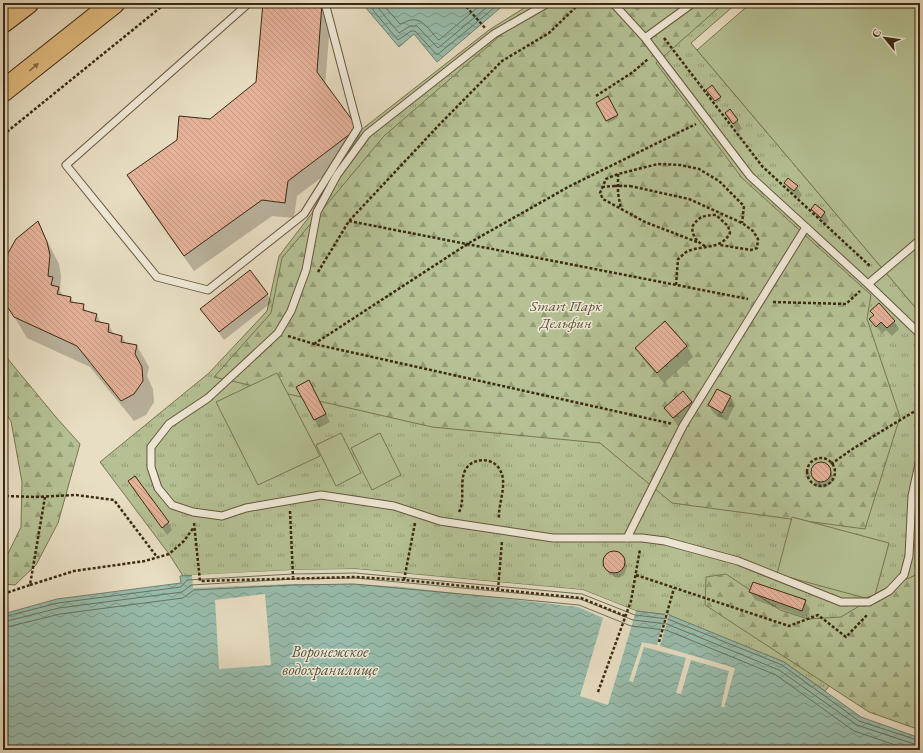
<svg xmlns="http://www.w3.org/2000/svg" width="923" height="753" font-family="'EB Garamond',serif">
	<defs>
		<pattern id="grass-tufts" width="24" height="20" patternUnits="userSpaceOnUse"><rect width="24" height="20" fill="#b5c194"/><path d="M3 7l-1-3M5 7V3M7 7l1-3M15 17l-1-3M17 17v-4M19 17l1-3" fill="none" stroke="#949d77"/></pattern>
		<pattern id="forest-firs" width="22" height="20" patternUnits="userSpaceOnUse"><rect width="22" height="20" fill="#b5c194"/><path d="M5 1l3.5 6h-7zM16 11l3.5 6h-7z" fill="#949d77"/></pattern>
		<pattern id="water-waves" width="16" height="10" patternUnits="userSpaceOnUse"><rect width="16" height="10" fill="#98bdad"/><path d="M0 5q4-4 8 0t8 0" fill="none" stroke="#7d9a8b"/></pattern>
		<pattern id="building-back-hatch" width="6" height="6" patternUnits="userSpaceOnUse"><rect width="6" height="6" fill="#e5b29a"/><path d="M-1 5l2 2M0 0l6 6M5-1l2 2" fill="none" stroke="#c59984"/></pattern>
	</defs>
	<rect width="100%" height="100%" fill="#e8dec3"/>
	<filter id="stains"><feTurbulence type="fractalNoise" baseFrequency=".005" numOctaves="4"/><feColorMatrix values="0 0 0 0 .2 0 0 0 0 .09 0 0 0 0 .02 0 0 0 .5 -.17"/></filter>
	<radialGradient id="worn" r=".72"><stop offset=".6" stop-color="#630" stop-opacity="0"/><stop offset="1" stop-color="#630" stop-opacity=".3"/></radialGradient>
	<path fill="url(#grass-tufts)" stroke="#787552" d="M532 3H737L691 43 920 313V582L825 691 784 662 669 615 636 611 583 590 355 569 183 576 169 554 100 462 209 373 267 311 279 256 312 213 332 172 361 130 489 30Z"/>
	<path fill="url(#forest-firs)" stroke="#787552" d="M538 3H724L656 63 742 178 871 295 867 319 900 417 865 529 672 503 600 443 432 427 214 377 271 313 282 258 384 136Z
		M3 353 55 416 80 444 58 523 36 565 15 585 3 584V564L21 527 22 482 11 421 3 409Z
		M920 573V730L869 712 705 605 706 577 726 574 780 610 808 619 841 617 896 584Z"/>
	<path fill="#b5c194" stroke="#787552" d="M751 3H920V313L697 50Z
		M277 373 320 456 258 485 216 402Z
		M341 433 361 473 336 486 316 445Z
		M380 433 401 475 372 490 351 448Z
		M792 517 889 543 875 595 865 598 777 574Z"/>
	<path fill="url(#water-waves)" stroke="#73826f" d="M372 3H506L437 62 414 34 399 47 366 8Z
		M355 569 583 590 636 611 669 615 784 662 861 717 920 738V750H3V614L57 599 181 583 180 576 293 570Z"/>
	<path fill="#e8dec3" d="M355 569 583 590 636 611 608 705 580 696 603 618 578 607 403 587 356 584H293L193 588 192 575 293 570Z
		M265 594 271 665 219 669 215 600Z
		M665 614 669 615 660 646 735 668 724 708 721 706 729 671 691 660 681 694 676 693 686 658 644 647 633 682 629 681 642 642 657 645Z"/>
	<path fill="#0003" d="M264 3H326L331 12 325 86 357 129 366 144 297 196 294 218 272 216 194 271 137 191 128 175 210 120 257 83Z
		M630 3H644L645 4 637 11Z
		M712 87 721 100 717 103 709 92Z
		M608 98 618 118 608 123 598 103Z
		M726 113 737 120 742 129 738 132Z
		M785 183 797 187 802 195 799 199 790 191Z
		M815 205 825 213 829 221 826 225 817 217 812 209Z
		M38 223 59 264 61 276 60 291 63 296 71 298 74 303 83 305 87 313 96 314 101 323 109 325 114 335 122 336 126 344 137 346 149 367 147 376 153 389 154 402 146 415 134 421 90 367 27 338 3 298V265Z
		M267 294 272 302 224 340 202 309Z
		M871 311 894 321 899 329 892 336 886 330 882 334 871 319 874 316Z
		M687 346 693 357 664 383 643 359 636 348Z
		M297 387 313 390 330 422 319 428Z
		M717 390 731 397 735 405 727 421 714 414 709 405Z
		M691 402 696 410 678 426 665 408Z
		M822 463 829 467 832 473 833 481 831 484 824 488 816 484 811 474 814 466Z
		M129 481 168 522 172 530 167 535Z
		M614 551 620 554 627 566 624 575 618 578 609 574 603 562 605 556Z
		M750 592 805 601 810 609 807 618 755 600Z"/>
	<g fill="none" stroke-linecap="round" stroke-linejoin="round">
		<path stroke="#6a735f" stroke-width="1" d="M374 3 373 10 398 40 411 31H415L437 55 500 3
			M379 3V9L399 33 410 26H417L438 48 492 3
			M385 3 386 8 400 24C403 24 407 20 411 20 425 18 430 33 439 40L483 3
			M3 617 58 603 181 587 187 580 293 574 355 573 582 594 635 615 668 619 782 665 859 721 920 741
			M3 622 59 608 182 592 191 585 293 579 355 578 580 599 633 620 667 624 779 670 857 725 920 746
			M3 628 60 614 183 598 194 590 293 585 354 584 579 605 631 626 666 630 776 675 854 731 910 750"/>
	</g>
	<path fill="url(#building-back-hatch)" stroke="#3b2911" d="M263 3H322L317 72 358 128 288 181 285 203 262 200 184 256 127 175 177 140 179 116 210 119 256 82Z
		M712 85 721 97 715 101 706 90Z
		M608 96 618 115 606 121 596 103Z
		M730 109 738 120 733 124 725 113Z
		M788 178 798 186 794 191 784 183Z
		M815 204 825 212 821 218 811 209Z
		M38 221 47 242 50 255 48 276 53 277 51 285 59 287 57 294 71 297 70 302 84 304 83 310 97 314 95 321 109 324 108 332 122 336 121 342 137 345 135 354 142 367 143 381 134 394 121 401 77 346 14 317 3 300V262L16 239Z
		M250 270 268 294 219 332 200 309Z
		M879 303 895 321 887 328 881 322 876 327 869 319 874 315 870 311Z
		M665 321 687 346 657 373 635 348Z
		M309 380 326 414 314 420 296 387Z
		M717 389 731 396 722 413 708 405Z
		M683 391 692 402 673 418 664 408Z
		M811 472a10 10 0 1 1 20 0a10 10 0 1 1-20 0Z
		M135 476 169 522 162 528 128 481Z
		M603 562a11 11 0 1 1 22 0a11 11 0 1 1-22 0Z
		M753 582 806 600 802 611 749 592Z"/>
	<g fill="none" stroke-linecap="round" stroke-linejoin="round">
		<defs>
			<path id="service" d="M249 3 66 165 157 277 208 290 304 214 358 128 325 3
				M548 3 494 34 367 134 337 175 317 212 306 270 291 311 278 333 208 398 169 424 151 447V467L158 488 172 505 193 512 222 516 246 508 321 495 394 506 440 521 553 538H642L665 541 738 561 841 602H869L889 591 904 575 909 556 912 496 920 459
				M613 3 645 38 750 176 868 284 920 334
				M645 38 693 3
				M868 284 920 240
				M627 538 683 426 806 227"/>
			<path id="primary" d="M3 22 28 3
				M3 91 114 3"/>
		</defs>
		<use href="#service" stroke="#66563e" stroke-width="9"/>
		<use href="#primary" stroke="#3b2911" stroke-width="23"/>
		<path stroke="#3b2911" stroke-width="2.5" stroke-dasharray="3 2" stroke-linecap="butt" d="M463 3 485 28
			M664 38 762 166 871 267
			M596 96 633 72 648 59
			M3 135 166 3
			M618 174V193L621 209
			M630 186 689 199 742 223 753 231 758 239 757 248 751 250 720 245
			M602 187 614 186
			M349 221 748 299
			M697 242 645 222 603 199 600 193 606 179 618 174 658 164 680 165 699 169 719 181 744 206 742 223
			M318 272 349 221 439 125 502 61 549 33 580 3
			M676 285 678 259C681 257 684 253 688 251 703 245 721 250 730 233L728 226 716 215C704 215 698 217 692 227 693 238 697 242 707 247
			M773 302 846 304 860 291
			M288 336 314 344 673 424
			M314 344 469 243 570 186 696 124
			M807 472a14 14 0 1 1 28 0a14 14 0 1 1-28 0Z
			M831 464 854 448 920 408
			M3 478 6 496 3 517
			M6 496 35 497 76 495 114 500 157 557
			M290 511 293 577
			M459 512C465 501 460 485 464 473 469 457 493 456 500 470 508 483 498 504 499 518
			M194 523 200 581 356 577 404 580 581 598 625 616
			M636 575 789 626 818 615 846 637 868 614
			M404 580 415 523
			M30 585 74 571 145 561 169 554 184 541 194 527
			M498 590 502 541
			M3 594 30 585 45 497
			M659 642 674 588
			M598 692 631 601 640 549"/>
		<use href="#service" stroke="#f0ead8" stroke-width="7"/>
		<use href="#primary" stroke="#e4bf82" stroke-width="21"/>
		<path stroke="#3b2911" stroke-width="2.5" stroke-dasharray="3 2" stroke-linecap="butt" d="M614 186H630"/>
	</g>
	<defs><path id="oneway-solid" d="M-6-.8H1V-3.2L6.5 0L1 3.2V.8H-6Z"/></defs>
	<use fill="#876c44" href="#oneway-solid" transform="translate(34 67) rotate(-39)"/>
	<g text-anchor="middle" stroke-width="3" stroke-linejoin="round" paint-order="stroke">
		<g font-size="15" font-style="italic" fill="#5a4f32" stroke="#f0ead8">
			<text x="566" y="311">Smart Парк<tspan x="566" dy="17">Дельфин</tspan></text>
		</g>
		<g font-size="16" font-style="italic" fill="#524e38" stroke="#f0ead8">
			<text x="330" y="657">Воронежское<tspan x="330" dy="18">водохранилище</tspan></text>
		</g>
	</g>
	<rect width="923" height="753" fill="none" stroke="#e8dec3" stroke-width="16"/>
	<rect x="4" y="4" width="915" height="745" fill="none" stroke="#3b2911" stroke-width="2"/>
	<rect x="8" y="8" width="907" height="737" fill="none" stroke="#3b2911"/>
	<g transform="translate(885 38) rotate(299)" stroke="#f0ead8" stroke-width="3" paint-order="stroke">
	<path d="M0-3L7 15L0 10L-7 15Z" fill="#3b2911"/>
	<text y="-6" font-size="11" font-weight="bold" text-anchor="middle" fill="#3b2911">С</text>
	</g>
	<rect width="100%" height="100%" filter="url(#stains)"/>
	<rect width="100%" height="100%" fill="url(#worn)"/>
</svg>
